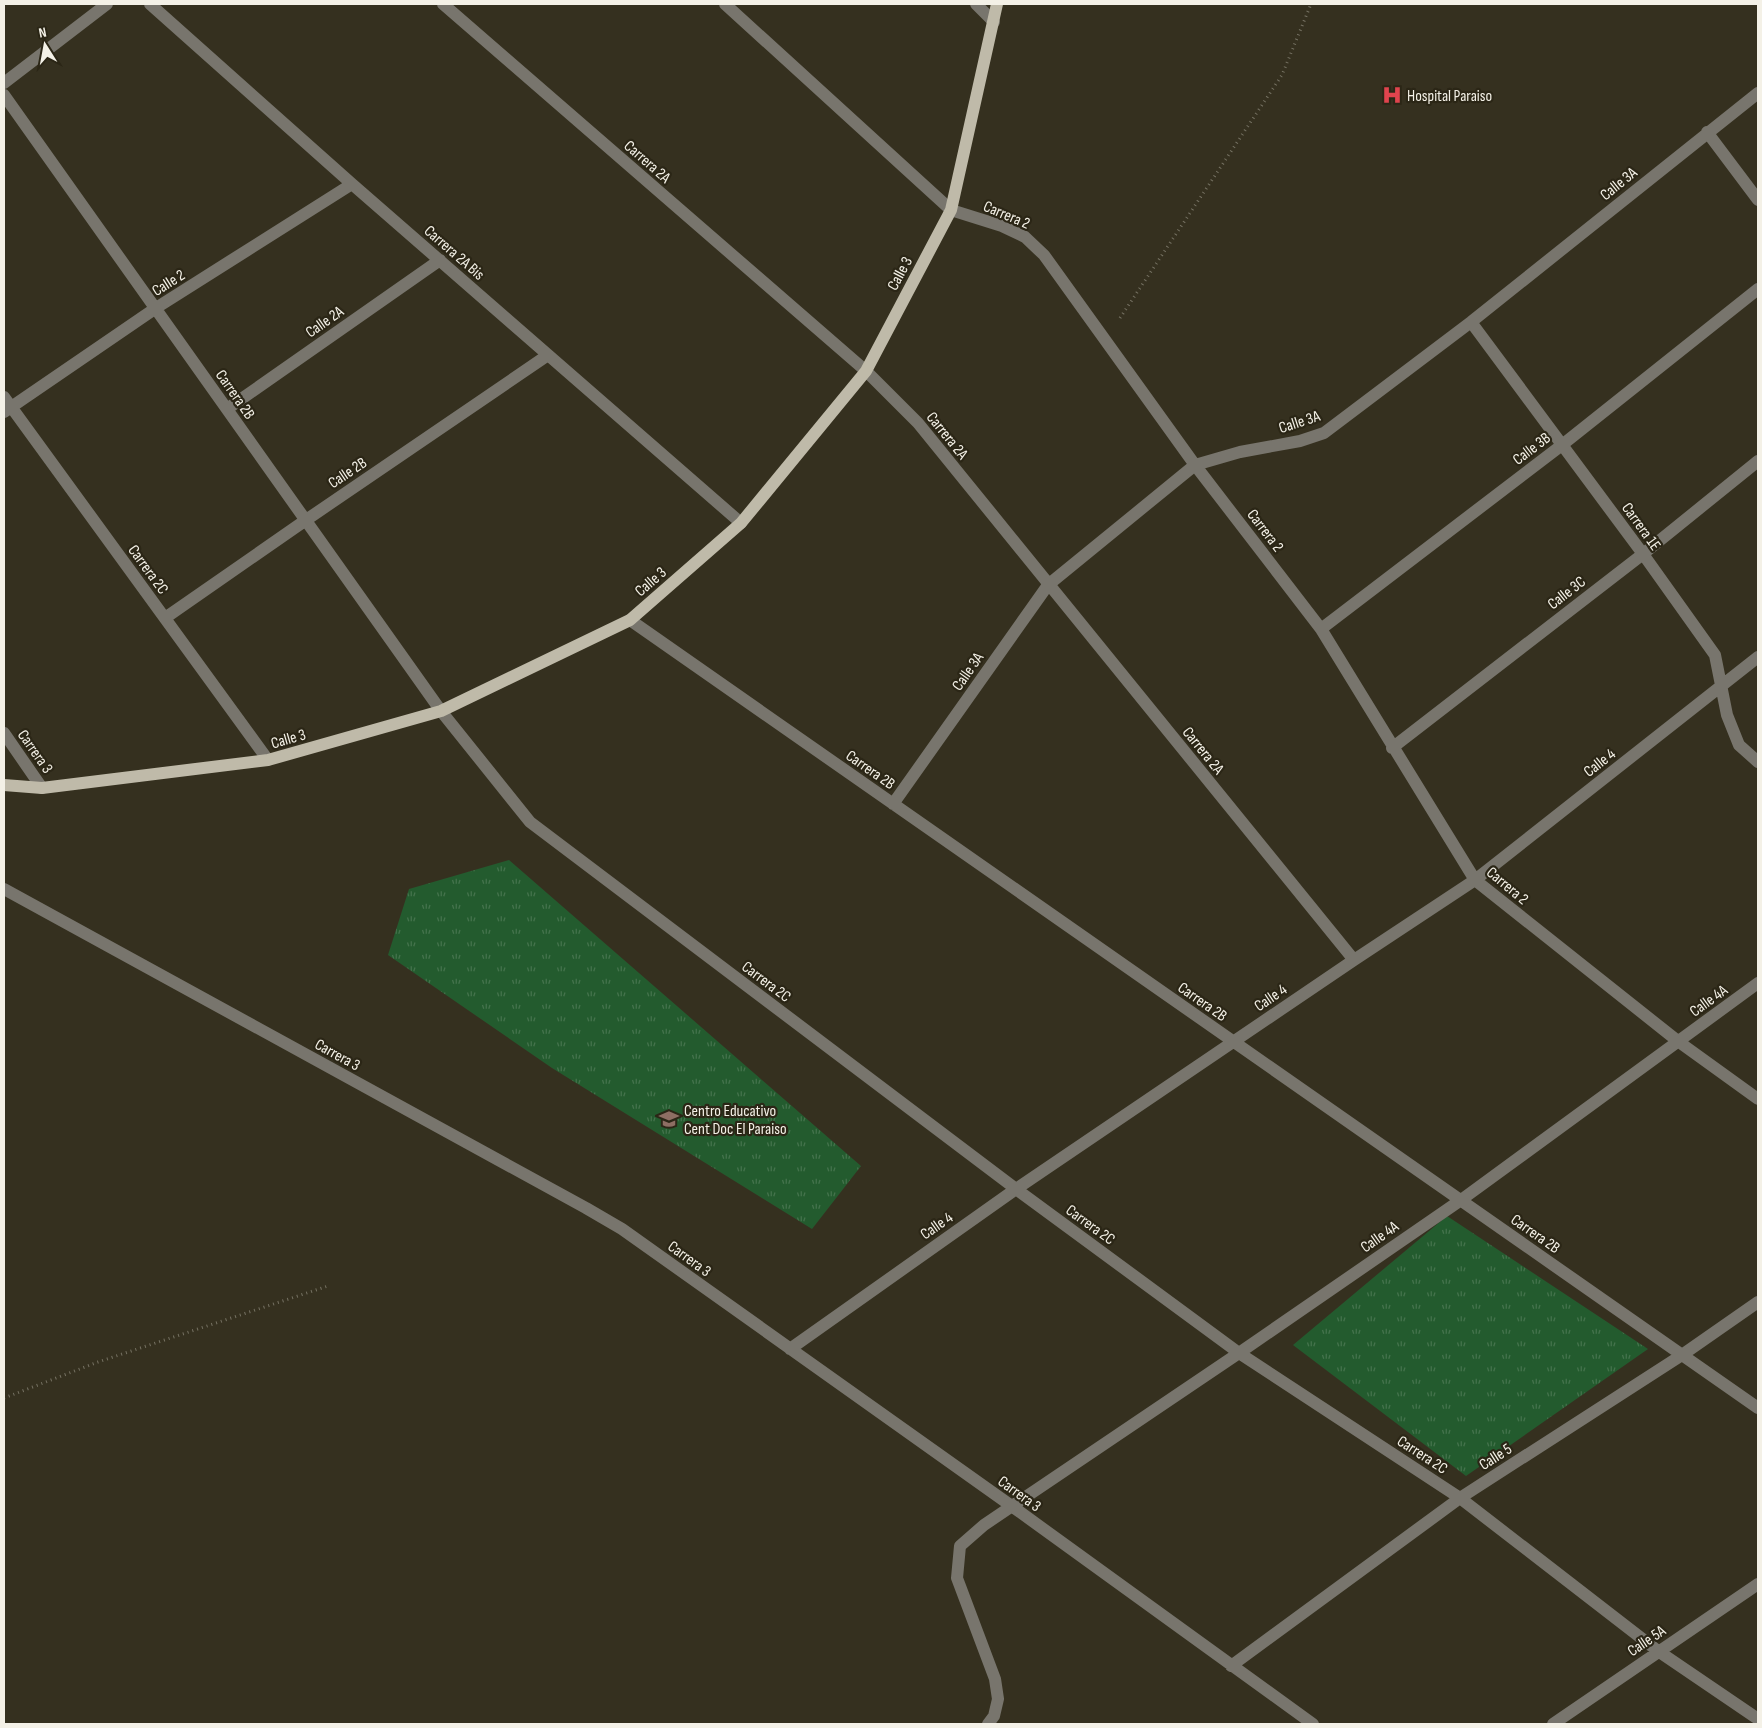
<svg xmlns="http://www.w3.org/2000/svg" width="1762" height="1728" font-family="'Sofia Sans Condensed',sans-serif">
	<defs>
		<pattern id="grass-tufts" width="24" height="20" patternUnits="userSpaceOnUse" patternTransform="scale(1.25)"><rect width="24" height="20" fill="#235b2e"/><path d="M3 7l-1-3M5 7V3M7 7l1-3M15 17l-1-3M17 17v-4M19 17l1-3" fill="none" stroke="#44734c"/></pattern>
	</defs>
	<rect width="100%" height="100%" fill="#35301f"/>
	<path fill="url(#grass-tufts)" d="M509 860 861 1166 812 1229 552 1068 388 955 409 889Z
		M1447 1216 1648 1349 1466 1476 1293 1345Z"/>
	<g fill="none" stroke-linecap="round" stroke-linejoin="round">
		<path stroke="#767263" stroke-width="3" stroke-dasharray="1 4" stroke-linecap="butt" d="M1120 318 1282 75 1311 4
			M4 1398 98 1362 328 1286"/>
		<path stroke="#78756d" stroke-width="12" d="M150 4 352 184 741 523
			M443 4 866 371 918 423 1354 960
			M725 4 951 210 1002 226 1025 237 1044 255 1195 465 1321 629 1475 880 1679 1042 1758 1099
			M976 4 994 22
			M4 83 107 4
			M4 95 441 711 530 822 1016 1189 1239 1353 1460 1498 1658 1651 1758 1719
			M1707 132 1758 200
			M1471 322 1643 554 1715 655 1727 715 1739 745 1758 762
			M4 397 268 760
			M227 409 440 260
			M4 412 156 308 352 184
			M165 618 306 520 548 355
			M630 620 1758 1408
			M1321 629 1562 445 1758 289
			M4 733 42 788
			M1392 748 1643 554 1758 461
			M893 804 1048 585 1195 465 1240 452 1300 441 1324 433 1471 322 1758 93
			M4 889 586 1208 622 1229 1013 1507 1313 1724
			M790 1349 1016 1189 1354 960 1475 880 1758 657
			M1231 1666 1460 1498 1682 1355 1758 1302
			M988 1724 994 1716 998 1699 995 1679 957 1578 960 1546 984 1525 1239 1353 1461 1200 1758 983
			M1553 1724 1758 1584"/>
		<path stroke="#bfbaa9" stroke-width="12" d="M4 785 42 788 268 760 441 711 630 620 741 523 866 371 951 210 997 4"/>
	</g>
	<defs>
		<symbol id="hospital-bare" viewBox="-9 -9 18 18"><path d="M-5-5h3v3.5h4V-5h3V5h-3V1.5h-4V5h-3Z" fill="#e0444e" stroke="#2b2616" stroke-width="2.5" paint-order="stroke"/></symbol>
		<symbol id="school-bare" viewBox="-9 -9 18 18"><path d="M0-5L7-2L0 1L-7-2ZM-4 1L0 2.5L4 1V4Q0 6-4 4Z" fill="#8d6e63" stroke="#2b2616" stroke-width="2.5" paint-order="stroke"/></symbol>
	</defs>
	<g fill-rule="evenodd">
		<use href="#hospital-bare" x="1378" y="81" width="28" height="28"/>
		<use href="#school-bare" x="655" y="1105" width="28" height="28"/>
	</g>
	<g text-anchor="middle" stroke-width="4.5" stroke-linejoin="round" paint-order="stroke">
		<g font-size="16" fill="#f4f1e7" stroke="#2b2616" text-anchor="start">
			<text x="1407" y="101">Hospital Paraiso</text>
			<text x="684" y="1116">Centro Educativo<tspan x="684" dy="18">Cent Doc El Paraiso</tspan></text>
		</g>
		<g font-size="16" fill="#f4f1e7" stroke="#2b2616">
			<text transform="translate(648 161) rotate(41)" y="6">Carrera 2A</text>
			<text transform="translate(1618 183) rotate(-39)" y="6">Calle 3A</text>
			<text transform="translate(1007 214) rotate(23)" y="6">Carrera 2</text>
			<text transform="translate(455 252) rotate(41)" y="6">Carrera 2A Bis</text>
			<text transform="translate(899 273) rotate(-62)" y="6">Calle 3</text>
			<text transform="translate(168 282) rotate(-32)" y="6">Calle 2</text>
			<text transform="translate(324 321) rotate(-35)" y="6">Calle 2A</text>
			<text transform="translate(236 394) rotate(55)" y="6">Carrera 2B</text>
			<text transform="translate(1299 421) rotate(-18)" y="6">Calle 3A</text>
			<text transform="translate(948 435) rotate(51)" y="6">Carrera 2A</text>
			<text transform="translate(1531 448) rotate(-37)" y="6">Calle 3B</text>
			<text transform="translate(347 472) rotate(-34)" y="6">Calle 2B</text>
			<text transform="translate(1642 526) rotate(54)" y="6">Carrera 1E</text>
			<text transform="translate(1266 530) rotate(53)" y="6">Carrera 2</text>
			<text transform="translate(149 569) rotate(54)" y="6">Carrera 2C</text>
			<text transform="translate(650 581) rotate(-41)" y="6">Calle 3</text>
			<text transform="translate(1566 592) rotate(-38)" y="6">Calle 3C</text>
			<text transform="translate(967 671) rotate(-55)" y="6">Calle 3A</text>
			<text transform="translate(288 738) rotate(-16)" y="6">Calle 3</text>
			<text transform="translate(1204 750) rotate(51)" y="6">Carrera 2A</text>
			<text transform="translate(36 751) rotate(55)" y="6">Carrera 3</text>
			<text transform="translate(1599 762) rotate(-38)" y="6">Calle 4</text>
			<text transform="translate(871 769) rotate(35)" y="6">Carrera 2B</text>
			<text transform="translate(1508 885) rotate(40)" y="6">Carrera 2</text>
			<text transform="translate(767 981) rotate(37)" y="6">Carrera 2C</text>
			<text transform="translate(1270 997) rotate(-34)" y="6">Calle 4</text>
			<text transform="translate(1708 1000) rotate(-36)" y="6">Calle 4A</text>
			<text transform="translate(1203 1001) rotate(35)" y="6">Carrera 2B</text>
			<text transform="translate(338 1054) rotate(29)" y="6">Carrera 3</text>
			<text transform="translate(1091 1224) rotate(36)" y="6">Carrera 2C</text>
			<text transform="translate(936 1225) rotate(-35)" y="6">Calle 4</text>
			<text transform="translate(1536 1233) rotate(35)" y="6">Carrera 2B</text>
			<text transform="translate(1379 1236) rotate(-35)" y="6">Calle 4A</text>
			<text transform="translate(690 1258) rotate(36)" y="6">Carrera 3</text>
			<text transform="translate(1423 1454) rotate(33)" y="6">Carrera 2C</text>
			<text transform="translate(1495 1456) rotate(-33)" y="6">Calle 5</text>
			<text transform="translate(1020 1493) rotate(36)" y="6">Carrera 3</text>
			<text transform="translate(1646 1640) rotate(-34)" y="6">Calle 5A</text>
		</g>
	</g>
	<rect width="1762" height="1728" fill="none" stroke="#f4f1e7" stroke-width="10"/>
	<g transform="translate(45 45) rotate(349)" stroke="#2b2616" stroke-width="4" paint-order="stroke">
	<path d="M0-4L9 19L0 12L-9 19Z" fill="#f4f1e7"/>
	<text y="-8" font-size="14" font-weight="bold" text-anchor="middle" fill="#f4f1e7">N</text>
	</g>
</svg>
